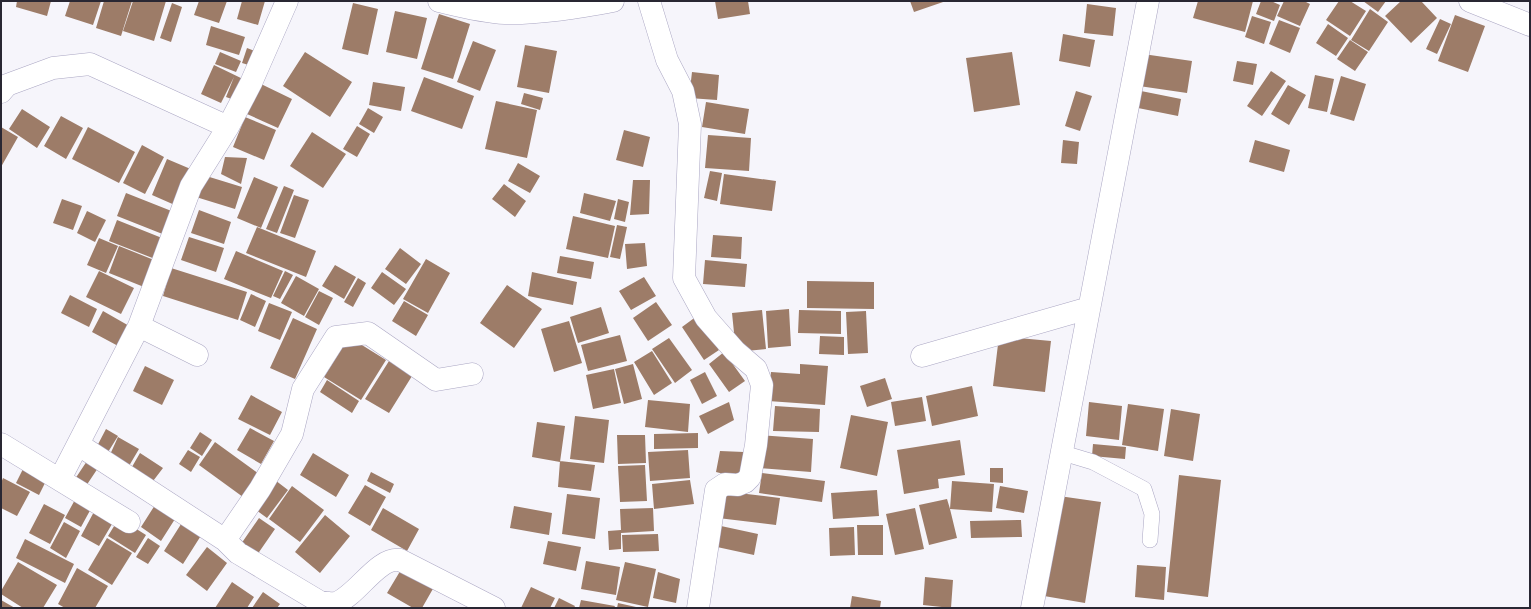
<svg xmlns="http://www.w3.org/2000/svg" width="1531" height="609" font-family="'Asap Condensed',sans-serif">
	<rect width="100%" height="100%" fill="#f6f5fb"/>
	<path fill="#9d7c68" d="M17 1H51L47 16 16 7Z
		M70 1H101L93 25 65 16Z
		M104 1H132L121 36 96 28Z
		M133 1H166L154 41 123 31Z
		M199 1H227L219 23 194 15Z
		M242 1H265L258 25 237 19Z
		M715 1H748L750 14 718 19Z
		M910 1H946L914 12Z
		M1198 1H1253L1245 32 1193 18Z
		M1261 1H1271L1280 5 1274 21 1256 14Z
		M1284 1H1304L1310 4 1300 26 1277 16Z
		M1339 1H1350L1366 11 1350 36 1326 20Z
		M1363 1H1386L1378 12Z
		M1401 1H1421L1437 18 1411 43 1385 16Z
		M172 3 182 7 171 42 160 38Z
		M353 3 378 9 368 55 342 49Z
		M1087 4 1116 8 1113 36 1084 33Z
		M1370 9 1388 22 1369 51 1351 40Z
		M395 11 427 18 417 59 386 52Z
		M439 14 470 24 453 79 421 69Z
		M1455 15 1485 26 1468 72 1438 61Z
		M1252 16 1271 22 1264 44 1245 37Z
		M1440 19 1451 24 1437 54 1426 49Z
		M1279 20 1300 28 1290 53 1269 44Z
		M1328 24 1348 38 1336 56 1316 43Z
		M211 26 245 37 239 55 206 45Z
		M1063 34 1095 40 1090 67 1059 61Z
		M1350 40 1368 52 1355 71 1337 59Z
		M473 41 496 50 480 91 457 82Z
		M525 45 557 51 549 93 517 87Z
		M247 48 260 53 255 67 242 63Z
		M220 52 241 61 236 72 215 64Z
		M305 52 352 82 330 117 283 86Z
		M1012 52 1020 105 974 112 966 58Z
		M1143 54 1192 61 1187 93 1139 86Z
		M1237 61 1257 64 1253 85 1233 81Z
		M214 65 245 80 237 101 226 97 234 77 221 103 201 94Z
		M1271 71 1286 81 1262 116 1247 106Z
		M692 72 719 75 717 100 689 98Z
		M1315 75 1334 79 1327 112 1308 108Z
		M1341 76 1366 84 1354 121 1330 114Z
		M424 77 474 96 462 129 411 111Z
		M373 82 405 87 401 111 369 105Z
		M261 84 292 99 278 128 247 114Z
		M1288 85 1306 95 1289 125 1271 114Z
		M1076 91 1092 96 1080 131 1065 126Z
		M1141 91 1181 99 1178 116 1138 108Z
		M524 93 543 98 540 110 521 104Z
		M496 101 537 110 527 158 485 149Z
		M706 102 749 109 745 134 702 127Z
		M368 108 383 117 374 133 359 124Z
		M22 109 50 127 37 148 9 129Z
		M61 116 83 128 66 159 44 146Z
		M245 117 276 130 264 160 233 147Z
		M357 126 370 134 357 157 343 149Z
		M1 127 18 137 1 167Z
		M88 127 135 152 119 183 72 159Z
		M624 130 650 137 643 167 616 160Z
		M312 132 346 154 323 188 290 166Z
		M708 135 751 138 749 171 705 168Z
		M1063 140 1079 142 1077 164 1061 163Z
		M1255 140 1290 150 1284 172 1249 162Z
		M142 145 164 157 145 194 123 183Z
		M225 157 247 158 241 184 221 174Z
		M167 159 193 170 177 206 152 195Z
		M518 163 540 176 530 193 508 181Z
		M710 171 722 173 717 201 704 198Z
		M724 174 776 181 772 211 720 204Z
		M203 175 242 187 235 209 196 197Z
		M254 177 278 187 261 228 237 218Z
		M633 180H650L649 214 630 215Z
		M504 184 526 201 515 217 492 199Z
		M284 186 294 190 277 233 266 229Z
		M126 193 174 212 165 235 117 216Z
		M584 193 616 201 610 221 580 213Z
		M294 195 309 200 295 238 280 233Z
		M62 199 82 206 73 230 53 223Z
		M618 199 629 202 625 222 614 219Z
		M199 210 231 222 224 244 191 233Z
		M87 211 106 220 95 242 77 233Z
		M573 216 615 226 608 258 566 249Z
		M117 220 162 238 155 259 109 241Z
		M617 225 627 227 620 259 610 257Z
		M257 227 316 251 306 277 246 253Z
		M713 235 742 237 741 259 711 257Z
		M189 237 224 248 216 272 181 260Z
		M99 238 118 246 106 273 87 265Z
		M645 243 647 266 627 269 625 244Z
		M119 246 159 262 149 289 109 273Z
		M400 248 421 264 406 284 385 269Z
		M236 251 283 271 271 298 224 279Z
		M560 256 594 262 591 279 557 273Z
		M426 259 450 273 428 313 403 299Z
		M705 260 747 264 745 287 703 284Z
		M335 265 356 277 344 299 322 286Z
		M171 268 247 292 238 320 163 296Z
		M99 271 134 288 121 314 86 297Z
		M285 271 293 275 280 299 273 296Z
		M382 272 406 289 394 305 371 288Z
		M532 272 577 282 573 305 528 296Z
		M296 276 319 289 304 316 281 303Z
		M644 277 656 296 631 310 619 291Z
		M358 278 366 283 353 307 344 302Z
		M807 281 874 282V309L807 308Z
		M507 285 542 309 514 348 480 323Z
		M319 291 333 298 319 325 305 317Z
		M251 294 266 301 255 327 240 320Z
		M70 295 97 309 89 327 61 313Z
		M404 301 428 315 416 336 392 321Z
		M656 302 672 325 648 341 633 318Z
		M269 303 292 312 280 340 258 331Z
		M601 307 609 333 578 343 570 317Z
		M789 309 791 346 768 348 766 311Z
		M762 310 766 349 736 352 732 313Z
		M799 310 841 311V334L798 333Z
		M103 311 131 327 120 347 92 332Z
		M866 311 868 353 848 354 846 312Z
		M697 316 719 350 704 360 682 327Z
		M293 318 317 329 295 379 270 368Z
		M569 321 582 363 554 372 541 329Z
		M620 335 627 361 588 371 581 345Z
		M820 336 844 337V355L819 354Z
		M999 336 1051 341 1045 392 993 386Z
		M349 337 386 360 361 400 324 377Z
		M669 338 692 370 675 383 652 349Z
		M652 351 672 383 654 395 634 362Z
		M724 352 745 381 729 392 709 364Z
		M389 361 412 376 389 413 365 399Z
		M633 364 642 399 624 404 615 369Z
		M800 364 828 366 825 405 768 401 771 372 800 374Z
		M145 366 174 380 162 405 133 391Z
		M614 369 621 403 593 409 586 375Z
		M705 372 717 396 702 404 690 380Z
		M885 378 892 399 867 407 860 386Z
		M327 380 359 401 352 413 320 392Z
		M972 386 978 416 932 426 926 396Z
		M251 395 282 412 270 435 238 419Z
		M922 397 926 421 895 426 891 402Z
		M648 400 690 404 688 432 645 427Z
		M729 402 734 420 708 434 699 416Z
		M1089 402 1122 406 1119 440 1086 436Z
		M1128 404 1164 409 1158 451 1122 445Z
		M775 406 820 409 819 432 773 431Z
		M1171 409 1200 414 1193 461 1164 456Z
		M851 415 888 422 877 476 840 468Z
		M575 416 609 420 604 463 570 459Z
		M537 422 565 426 560 462 532 457Z
		M250 428 274 441 261 464 237 450Z
		M106 429 118 436 105 457 95 450Z
		M200 432 212 440 202 456 190 448Z
		M698 433V448L654 449V434Z
		M617 435H645L646 463 618 464Z
		M760 435 813 439 811 472 757 468Z
		M118 437 139 449 126 471 108 459Z
		M960 440 965 475 938 479 939 488 904 494 897 450Z
		M215 442 259 474 243 497 199 465Z
		M1093 444 1126 447 1125 459 1092 456Z
		M188 450 200 457 191 472 179 464Z
		M688 450 690 478 650 481 648 452Z
		M720 451 744 452 739 478 716 472Z
		M140 453 163 468 150 485 129 472Z
		M313 453 349 475 336 497 300 475Z
		M91 455 102 462 86 486 75 479Z
		M560 461 595 465 591 491 558 487Z
		M25 465 48 477 39 495 16 483Z
		M645 465 647 501 620 502 618 466Z
		M990 468H1003V483L990 482Z
		M371 472 394 484 390 493 367 481Z
		M762 473 825 481 822 502 759 493Z
		M1179 475 1221 480 1208 597 1167 592Z
		M271 477 288 490 267 518 249 505Z
		M3 478 30 492 17 516 1 508V483Z
		M690 480 694 504 654 509 652 484Z
		M952 481 994 484 992 512 950 509 957 538 929 545 919 505 947 499 950 509Z
		M365 485 386 497 370 526 348 513Z
		M292 486 324 510 300 542 269 519Z
		M1000 486 1028 491 1024 513 996 508Z
		M877 490 879 516 833 519 831 493Z
		M721 491 780 498 776 525 718 518Z
		M567 494 600 498 595 539 562 534Z
		M77 496 93 505 81 527 65 518Z
		M1059 496 1101 502 1085 603 1044 596Z
		M44 504 65 515 50 544 29 533Z
		M155 505 175 519 161 541 141 527Z
		M514 506 552 513 549 535 510 528Z
		M96 508 115 519 99 546 81 536Z
		M383 508 419 529 407 551 371 530Z
		M653 508 654 531 621 533V549L609 550 608 531 621 530 620 509Z
		M915 508 924 549 895 555 886 514Z
		M325 515 350 536 320 573 295 552Z
		M119 518 146 535 135 553 108 536Z
		M259 518 275 529 257 555 241 544Z
		M1021 520 1022 537 971 538 970 521Z
		M183 521 202 534 183 564 164 551Z
		M64 522 80 531 66 558 50 548Z
		M857 525H883V555H858Z
		M721 526 758 534 754 555 717 547Z
		M854 527 855 555 830 556 829 528Z
		M658 534 659 551 623 552 622 535Z
		M107 538 132 553 112 585 88 570Z
		M148 538 160 546 148 564 136 557Z
		M25 539 74 564 65 583 16 558Z
		M548 541 581 547 576 571 543 564Z
		M207 547 227 563 207 591 186 575Z
		M586 561 620 567 616 595 581 589Z
		M18 562 57 585 43 608H23L1 594V591Z
		M625 562 656 569 648 607 616 600Z
		M1137 565 1166 567 1164 600 1135 597Z
		M77 568 108 586 95 608H65L58 604Z
		M402 568 434 587 422 608H413L387 593Z
		M658 572 680 579 676 603 653 598Z
		M925 577 953 580 951 608 923 605Z
		M232 582 254 597 247 608H215Z
		M531 587 555 598 550 608H521Z
		M263 592 280 604 277 608H252Z
		M852 596 881 601 880 608H850Z
		M559 598 575 606 574 608H554Z
		M1 600 15 608H1Z
		M581 600 615 606 614 608H579Z
		M618 603 636 607 635 608H617Z"/>
	<g fill="none" stroke-linecap="round" stroke-linejoin="round">
		<defs>
			<path id="lane" d="M1063 453 1093 462 1144 489 1152 514 1150 540"/>
			<path id="street" d="M439 1C460 6 483 12 505 13 540 14 578 7 613 1
				M649 1 667 60 683 91 690 124 684 278 706 318 735 351 756 369 762 385 756 445 750 477 745 482 738 485 725 484 716 490 698 608
				M1470 1 1530 25
				M1 92 7 85 53 68 90 64 228 127 251 83 287 1
				M197 355 139 326 191 186 228 127
				M922 356 1089 308
				M1 444 129 522
				M79 445 225 540 238 553 320 602C325 602 331 604 336 603 358 595 377 557 400 560L494 608
				M60 479 139 326
				M225 540 260 489 292 434 303 389 336 337 368 333 436 380 472 374
				M1032 608 1148 1"/>
		</defs>
		<use href="#lane" stroke="#aaa6c3" stroke-width="16"/>
		<use href="#street" stroke="#aaa6c3" stroke-width="23"/>
		<use href="#lane" stroke="#fff" stroke-width="15"/>
		<use href="#street" stroke="#fff" stroke-width="22"/>
	</g>
	<rect width="1531" height="609" fill="none" stroke="#292733" stroke-width="4"/>
</svg>
